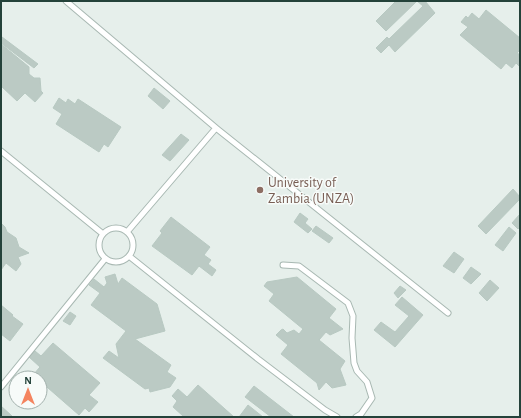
<svg xmlns="http://www.w3.org/2000/svg" width="521" height="418" font-family="'Alegreya Sans',sans-serif">
	<rect width="100%" height="100%" fill="#e6efeb"/>
	<path fill="#bbcac4" stroke="#b8c9c2" d="M396 1H417L386 31 376 21Z
		M417 1H425L435 13 395 52 389 45 381 53 376 48 387 37 389 39 423 6Z
		M486 10 520 38V50L517 53 520 55V67L516 63 512 68 506 63 501 69 460 35 468 27 461 22 466 16 468 18 472 13 479 19Z
		M2 37 38 64 34 68 1 43Z
		M1 44 29 67V74L34 78H40L41 91 43 93 35 102 25 93 17 101 1 86Z
		M154 88 170 101 163 109 148 96Z
		M59 98 66 103 68 99 75 104 78 99 121 127 108 147 104 144 99 152 56 124 62 114 53 108Z
		M181 134 189 140 170 161 162 155Z
		M513 189 520 197V199L486 234 478 226Z
		M300 213 308 219 305 223 312 229 308 233 294 222Z
		M520 214V227L518 229 512 223Z
		M171 217 210 247 204 255 211 260 208 264 216 270 212 276 199 266 192 275 152 246 162 233 160 231Z
		M1 223 5 227 7 232 16 238 19 247 29 253 18 257 21 264 16 271 6 263 1 270Z
		M316 226 333 238 329 243 312 231Z
		M509 227 516 233 503 251 495 245Z
		M454 252 464 259 454 273 443 266Z
		M471 267 481 274 471 284 463 278Z
		M115 274 118 284 122 278 157 304 165 331 135 339 171 365 167 372 176 378 170 387 150 392 149 388 145 389 103 358 109 351 119 358 116 344 126 331 91 305 100 293 89 285 94 279 104 287 107 283 105 277Z
		M297 277 336 309 329 318 343 329 330 335 326 332 319 340 345 361 340 369 346 385 332 388 326 382 319 390 317 383 281 354 288 345 276 335 281 330 283 329 287 333 294 330 299 334 303 329 269 301 274 294 264 286 267 282Z
		M490 280 499 288 487 301 479 293Z
		M400 286 406 290 398 298 394 293Z
		M402 297 423 315 395 347 374 330 381 322 395 332 409 316 395 305Z
		M1 305 13 315 12 316 23 324 10 341 1 334Z
		M70 312 76 316 70 325 63 321Z
		M53 343 100 383 89 395 98 402 89 412 85 408 79 415 40 381V378H36L33 375 40 367 29 357 35 351 41 356Z
		M198 385 234 417H183V416L173 407 177 401 172 396 178 389 187 397Z
		M254 386 294 417H271L245 397Z
		M248 405 263 417H239Z
		M1 406 12 416 11 417H1Z"/>
	<g fill="none" stroke-linecap="round" stroke-linejoin="round">
		<defs>
			<path id="service" d="M66 1 216 128 448 313
				M1 151 103 234
				M99 245a17 17 0 1 1 34 0a17 17 0 1 1-34 0Z
				M127 232 216 128
				M129 256 258 359 325 410 337 417
				M283 265 299 266 348 303 353 316 352 338 354 363 357 371 367 382 372 398 361 414 356 417
				M1 387 105 259"/>
		</defs>
		<use href="#service" stroke="#a8b8b2" stroke-width="7"/>
		<use href="#service" stroke="#fff" stroke-width="5"/>
	</g>
	<circle fill="#8d6e63" stroke="#f7fbf9" stroke-width="1.5" cx="260" cy="190" r="4"/>
	<g text-anchor="middle" stroke-width="3" stroke-linejoin="round" paint-order="stroke">
		<g font-size="14" fill="#785e54" stroke="#f7fbf9" text-anchor="start">
			<text x="268" y="187">University of<tspan x="268" dy="16">Zambia (UNZA)</tspan></text>
		</g>
	</g>
	<rect width="521" height="418" fill="none" stroke="#24423a" stroke-width="4"/>
	<g transform="translate(28 390)"><circle r="19" fill="#f7fbf9" stroke="#a3b1ad"/>
	<path d="M0-3L7 15L0 10L-7 15Z" fill="#f4845f"/>
	<text y="-6" font-size="11" font-weight="bold" text-anchor="middle" fill="#24423a">N</text>
	</g>
</svg>
